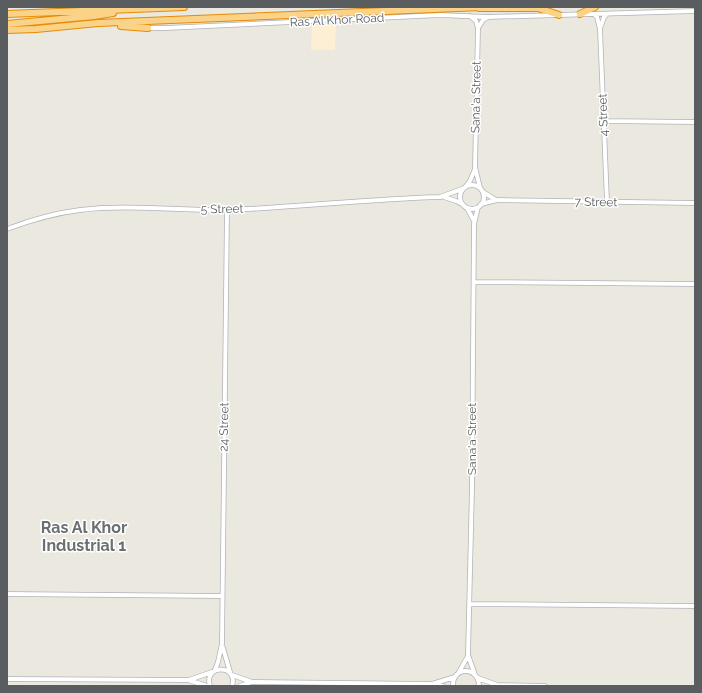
<svg xmlns="http://www.w3.org/2000/svg" width="702" height="693" font-family="Raleway,sans-serif">
	<rect width="100%" height="100%" fill="#ebe8e0"/>
	<path fill="#fdefd3" d="M336 24 335 50H311L312 25Z"/>
	<g fill="none" stroke-linecap="round" stroke-linejoin="round">
		<defs>
			<path id="minor" d="M594 14 597 17 600 29 607 202
				M470 16 476 21 478 28 475 167 480 188
				M601 26 604 17 607 14
				M148 28H166L440 15 488 17 695 11
				M478 28 483 20 488 17
				M603 121 695 122
				M460 197a12 12 0 1 1 24 0a12 12 0 1 1-24 0Z
				M466 186 470 181 475 169
				M483 192 496 200
				M444 197 456 201 462 204
				M481 204 497 200 695 203
				M467 208 474 221
				M7 229C31 220 55 213 80 210 129 204 179 211 228 210 299 207 369 199 440 197L462 189
				M474 282 695 284
				M7 594 221 596
				M470 604 695 606
				M223 648 230 672
				M215 670 218 662 222 644 227 210
				M459 672 468 656
				M232 675 252 682 432 684 443 686
				M475 675 468 655 472 488 474 224 478 207
				M478 678 497 685 545 686
				M7 679 188 680 207 686
				M189 680 212 672
				M432 684 455 677
				M210 686C203 664 239 664 232 686
				M240 686 251 682
				M453 686C452 666 479 666 479 686"/>
			<path id="highway" d="M479 8H538L559 15
				M7 14 184 7
				M580 14 595 7
				M7 24 94 16 113 13
				M121 26 148 28
				M7 30 36 29 98 23 482 7"/>
		</defs>
		<use href="#minor" stroke="#b1b3b7" stroke-width="5.5"/>
		<use href="#highway" stroke="#e58b06" stroke-width="8"/>
		<use href="#minor" stroke="#fff" stroke-width="4"/>
		<use href="#highway" stroke="#fad388" stroke-width="6"/>
	</g>
	<g text-anchor="middle" stroke-width="3" stroke-linejoin="round" paint-order="stroke">
		<g font-size="12" fill="#595d60" stroke="#fff">
			<text transform="translate(337 20) rotate(-3)" y="4">Ras Al Khor Road</text>
			<text transform="translate(476 97) rotate(-89)" y="4">Sana'a Street</text>
			<text transform="translate(603 115) rotate(-92)" y="4">4 Street</text>
			<text transform="translate(596 202) rotate(1)" y="4">7 Street</text>
			<text transform="translate(222 209) rotate(-1)" y="4">5 Street</text>
			<text transform="translate(224 427) rotate(-89)" y="4">24 Street</text>
			<text transform="translate(472 439) rotate(-90)" y="4">Sana'a Street</text>
		</g>
		<g font-size="16" font-weight="bold" fill="#6a6f72" stroke="#fff">
			<text x="84" y="533">Ras Al Khor<tspan x="84" dy="18">Industrial 1</tspan></text>
		</g>
	</g>
	<rect width="702" height="693" fill="none" stroke="#595d60" stroke-width="16"/>
</svg>
